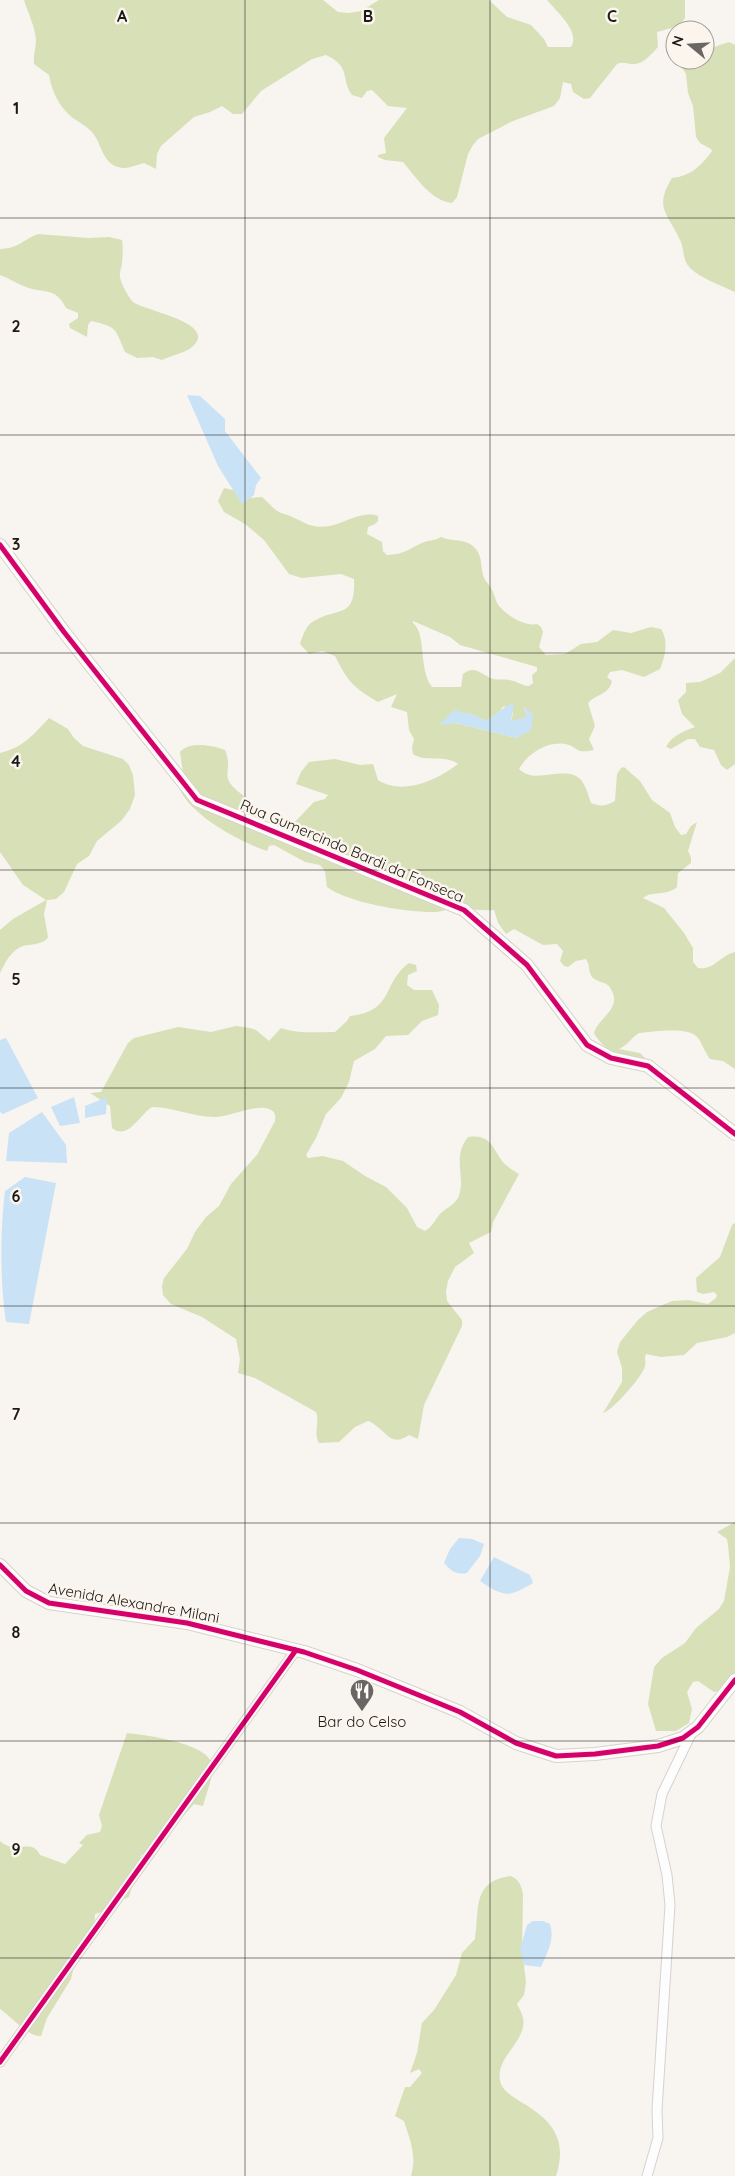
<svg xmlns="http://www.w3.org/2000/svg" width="735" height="2176" font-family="Quicksand,sans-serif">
	<rect width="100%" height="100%" fill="#f8f4f0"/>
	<path fill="#d8e0b7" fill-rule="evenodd" d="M24 0H323L338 12 349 13 361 11 379 0H489L507 17 531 25 544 39 548 47H571C581 32 556 11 547 0H685V18L682 22 675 27 657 32 658 47C652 53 644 64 634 64 627 64 623 61 617 64L590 98 584 99 573 92 571 84 563 82 560 98 554 106 513 121 478 139 473 145 468 154 457 197 452 203C431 201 416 177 403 162L385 160 378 157V155L386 153 384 138 407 108 388 106 372 90 367 91 362 98 352 95C340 78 352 67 326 55L312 59 261 91 242 114H233L222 106 210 112 194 117 161 146 157 154 156 169 144 163C136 165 126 170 118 167 101 162 102 142 91 131 86 126 79 122 73 118 59 107 52 92 49 75L34 64C33 55 36 48 36 40 35 26 28 13 24 0Z
		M729 42 735 45V292C720 285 702 279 690 268 683 261 684 251 681 242 669 214 653 209 672 178 691 176 701 166 712 151L711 149 700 143 696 137 693 106 688 93 686 74 681 66 689 60H705V50Z
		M38 234 89 238 109 237 122 240C123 247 123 255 122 262 122 267 119 273 120 277 121 284 128 296 132 301 139 310 219 322 193 346 186 353 172 355 162 360L153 357 137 358 125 352C115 328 117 327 91 321L88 325 87 337 70 328 69 324 78 318V313L66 308C55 286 44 294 26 287 17 284 9 278 0 275V249C20 248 22 240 38 234Z
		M224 488 233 490 247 498 262 497C267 501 273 509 279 512 282 514 286 514 290 516 305 522 310 529 330 526 345 523 362 510 378 516V521L375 524 368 527 367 534 382 542 383 551 387 555C405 554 407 550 422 543 429 540 434 541 441 537 452 542 465 538 474 547 483 556 480 564 483 575 484 580 489 584 491 588 494 593 495 598 497 603 503 614 525 627 537 624L541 627 543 632 539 647 546 655 565 654 581 644 597 642 613 630 631 633 651 627 661 629C669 641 665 657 660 669L644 677 622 670 610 672 607 677 612 681C609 695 596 694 588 703L595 726 589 739 594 750C573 754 580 747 565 744 547 741 527 754 519 769 534 784 558 768 576 776 585 780 588 795 591 803 601 807 606 806 615 801L617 774 621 768 624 767 640 781 652 800 670 813 675 827 681 835 686 834 691 826 697 822 688 851 691 857V863L678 873 677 887C665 897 653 890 643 898L664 908 684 933 693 948V962L698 968C713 971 721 955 735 952V1069L723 1061 710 1059C705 1053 701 1041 698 1038 689 1026 653 1032 639 1033 631 1038 628 1045 619 1049L640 1053 646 1059 647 1062C625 1056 606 1055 594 1033 599 1016 625 1008 609 986 605 982 597 982 592 977 588 971 590 964 586 959L576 961 568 967 564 966 560 961 563 951 557 944 543 945 514 929 506 934 498 923 494 910C480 911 466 908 452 909 446 909 441 912 436 912 409 913 348 903 327 887L325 871 320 865 305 862 274 845 269 846 267 851C246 844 212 826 196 810 186 802 179 789 174 778L183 773 180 752C190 741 212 745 225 750 235 774 215 775 244 796V820L286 831 314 802 325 799 328 795 296 784 301 772 309 762 335 759 360 765 373 764 378 780C403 796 437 780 458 764 445 754 426 763 413 754L412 748 414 739 409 730 407 712 391 707 397 694 378 702C353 687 348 682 335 656L322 651 309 654 300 644C303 635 306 625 314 621 337 607 356 620 354 579L341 574 302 578 289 574 264 540 245 524 224 512 218 501ZM413 621 450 637 460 645 537 667V671L532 675 533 683 529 686C522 686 517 681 509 680 504 679 498 680 493 679 482 675 475 664 463 674L461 687H432C418 669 427 634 413 623ZM504 706 513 713 511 722 527 717 524 708 533 714 517 738 455 723 439 724 471 714 486 721 498 713Z
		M735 658V764L727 770 721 765 714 750 700 747 695 739H688L671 749 666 747C671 736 684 731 695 727L682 714 678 700 686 692V683L700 682 720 673Z
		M49 718 68 729 74 738 83 746 123 759 129 765 133 775 135 795 130 809 121 821 97 841 89 856 77 864 64 892 56 899 47 900 44 914 48 937 46 940C38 945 32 944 23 946 11 950 5 963 0 973V930L13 919 46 900 23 885 0 852V753C24 747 33 735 49 718Z
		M409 963 416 965 417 971 408 975 407 985 414 990H432L439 1005 438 1015 422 1021 408 1035 386 1036 375 1049 354 1061 349 1082 341 1098 326 1114 316 1138 306 1155 308 1158 323 1156 343 1161 365 1176 386 1187 407 1208 417 1227 425 1231C433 1226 434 1221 440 1214 446 1208 454 1205 458 1198 467 1178 451 1158 468 1137 491 1134 492 1148 503 1162 507 1167 514 1171 519 1174L493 1222 491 1232 469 1243 474 1253 455 1267 448 1281 446 1291 447 1301 462 1320V1326L424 1405 418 1439 409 1435C389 1449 386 1428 368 1421L355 1427 339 1442 319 1443C313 1433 320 1422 316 1412L255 1378 238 1373 240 1359 236 1339 202 1317 171 1304 163 1295 162 1286 164 1278 187 1249 195 1232 206 1217 219 1206 231 1184 257 1155 275 1121C276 1115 275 1111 269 1109 254 1104 230 1117 214 1117 193 1117 173 1107 152 1107 140 1114 128 1141 112 1128L110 1106 90 1093 101 1092 128 1043 134 1038 178 1027 211 1032 236 1026 250 1028 256 1030 269 1041 281 1028C298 1034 317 1032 335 1032L347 1021 350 1016C395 1011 381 984 409 963Z
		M735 1223V1333L727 1337 697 1343 684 1355 661 1357 646 1354C644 1359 646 1361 645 1366 643 1376 612 1411 603 1413L622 1382V1368L617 1352 620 1342 638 1320 647 1312 672 1301 688 1300 708 1304 716 1298 717 1295 714 1292 703 1294 697 1292 696 1278 720 1257 732 1225Z
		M735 1522V1676L718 1691 714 1692 698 1681 693 1682 687 1692 692 1709 689 1723 676 1731H656L648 1704 654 1667 662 1658 685 1643 696 1628 719 1609 724 1601 730 1567 728 1545 727 1539 717 1532Z
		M127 1733C146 1735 207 1743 212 1764 214 1776 206 1794 203 1806L194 1804 181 1818 168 1826 158 1846 141 1855 129 1897 110 1905 102 1912 95 1914 94 1931 79 1944 71 1979 47 2018 41 2036C28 2037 12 2017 0 2009V1841C17 1856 31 1837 40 1855L65 1864 83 1845 79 1843 87 1835 100 1832 102 1826 99 1815Z
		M510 1876C519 1879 521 1885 523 1894L522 1950 526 1982 524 1995 517 2004C519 2008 522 2013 523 2018 528 2042 492 2058 501 2084 504 2092 514 2097 521 2102 552 2120 568 2139 556 2176H411C417 2156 410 2140 404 2121L395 2116 405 2087H410L422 2073 419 2069 410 2073 417 2053 422 2023 434 2010 456 1975 462 1953 475 1939C480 1910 471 1882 510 1876Z"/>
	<path fill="#c9e2f6" d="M187 395 200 396 225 419V431L261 478 256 485 254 495 242 504 218 466Z
		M514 703 511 721 527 717 524 707 533 714 531 730 517 738 455 723 439 725 454 710 471 714 486 721C496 715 502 707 514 703Z
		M6 1038 38 1098 3 1114 0 1112V1040Z
		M74 1097 80 1123 60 1126 51 1107Z
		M107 1097 106 1114 85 1118V1106Z
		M42 1112 66 1145 67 1163 6 1161 9 1133Z
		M25 1177 56 1183 29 1324 6 1322C0 1283 0 1231 5 1191Z
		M459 1538 472 1539 484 1544 480 1556 467 1573C456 1575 451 1571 444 1563L450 1549Z
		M494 1557 530 1575 533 1583C508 1598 504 1597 480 1581Z
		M533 1921H543L550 1924C555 1941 547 1952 541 1967L524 1965 520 1949 527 1925Z"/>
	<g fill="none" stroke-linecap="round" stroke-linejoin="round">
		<defs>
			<path id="street" d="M0 2062 296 1650
				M647 2176 658 2138 657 2110 670 1905 667 1875 656 1826 662 1794 691 1734"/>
			<path id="secondary" d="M0 545 64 632 197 800 464 910 527 965 587 1045 611 1058 648 1066 735 1134
				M0 1565 26 1591 49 1603 187 1623 304 1652 357 1670 426 1698 460 1712 516 1743 556 1756 595 1754 658 1746 683 1738 698 1727 735 1680"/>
		</defs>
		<use href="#street" stroke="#d5d2cf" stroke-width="11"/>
		<use href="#secondary" stroke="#d5d2cf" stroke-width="14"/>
		<use href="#street" stroke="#fefdfd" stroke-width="9"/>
		<use href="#secondary" stroke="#fefdfd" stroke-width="12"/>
		<defs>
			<path id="cycleway" d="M0 545 64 632 197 800 464 910 527 965 587 1045 611 1058 648 1066 735 1134
				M0 1565 26 1591 49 1603 187 1623 304 1652 357 1670 426 1698 460 1712 516 1743 556 1756 595 1754 658 1746 683 1738 698 1727 735 1680
				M0 2062 296 1650"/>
		</defs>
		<use href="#cycleway" stroke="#fbf5ed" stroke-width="8"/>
		<use href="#cycleway" stroke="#d6006c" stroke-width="5"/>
	</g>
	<path fill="none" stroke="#1c1a17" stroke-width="1" stroke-opacity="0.55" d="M245 0V2176M490 0V2176M0 218H735M0 435H735M0 653H735M0 870H735M0 1088H735M0 1306H735M0 1523H735M0 1741H735M0 1958H735"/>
	<defs>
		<symbol id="restaurant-pin" viewBox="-11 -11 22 30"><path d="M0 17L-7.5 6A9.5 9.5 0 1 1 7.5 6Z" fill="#696663" stroke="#fbf5ed"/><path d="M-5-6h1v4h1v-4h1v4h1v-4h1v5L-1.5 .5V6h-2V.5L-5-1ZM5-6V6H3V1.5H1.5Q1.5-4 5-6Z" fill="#fff"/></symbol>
	</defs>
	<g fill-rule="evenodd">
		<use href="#restaurant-pin" x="348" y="1677" width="28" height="38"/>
	</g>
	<g text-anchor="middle" stroke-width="5" stroke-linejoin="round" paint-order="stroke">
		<g font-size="15" fill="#1c1a17" stroke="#fbf5ed">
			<text transform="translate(352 851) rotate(23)" y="5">Rua Gumercindo Bardi da Fonseca</text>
			<text transform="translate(134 1603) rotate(10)" y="5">Avenida Alexandre Milani</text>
		</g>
		<g font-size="15" fill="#1c1a17" stroke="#fbf5ed">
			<text x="362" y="1727">Bar do Celso</text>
		</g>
	</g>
	<g font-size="16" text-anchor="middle" font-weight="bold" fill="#1c1a17" stroke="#fbf5ed" stroke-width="5" stroke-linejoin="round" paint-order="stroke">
		<text x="122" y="22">A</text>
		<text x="368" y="22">B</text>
		<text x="612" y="22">C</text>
		<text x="16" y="114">1</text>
		<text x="16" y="332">2</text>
		<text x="16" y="550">3</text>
		<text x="16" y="767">4</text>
		<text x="16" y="985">5</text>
		<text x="16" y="1202">6</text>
		<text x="16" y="1420">7</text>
		<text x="16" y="1638">8</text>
		<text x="16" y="1855">9</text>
	</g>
	<g transform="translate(690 45) rotate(288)"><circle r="24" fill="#fbf5ed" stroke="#a29d97"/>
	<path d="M0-4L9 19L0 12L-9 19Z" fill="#696663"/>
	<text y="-8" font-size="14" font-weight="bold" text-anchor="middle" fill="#1c1a17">N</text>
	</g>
</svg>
